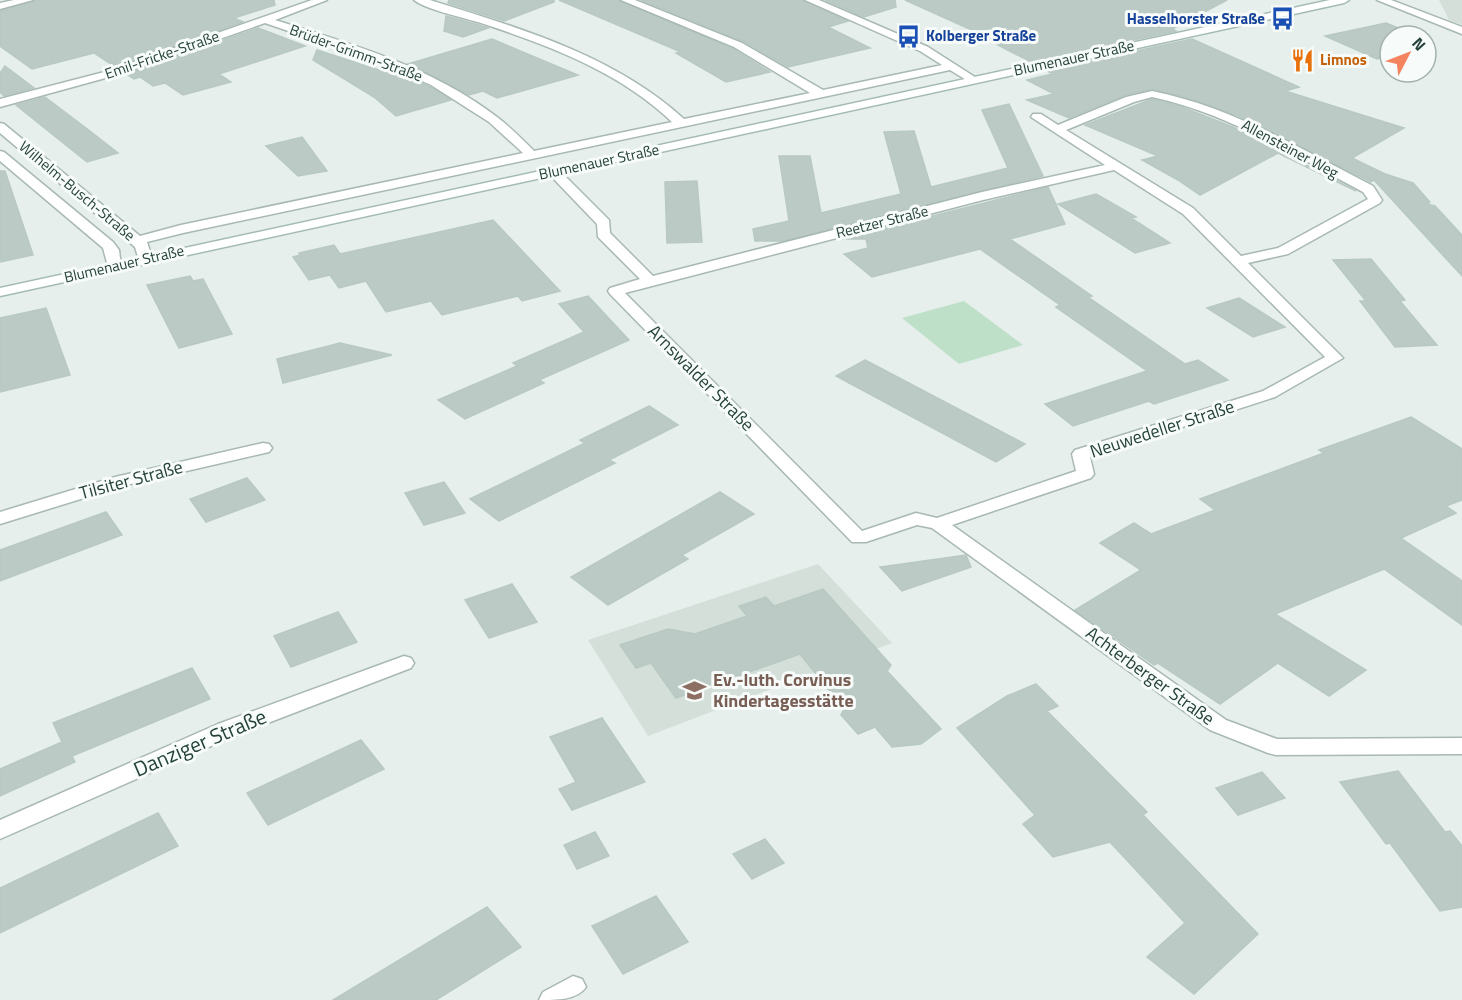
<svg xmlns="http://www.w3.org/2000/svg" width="1462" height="1000" font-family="'Titillium Web',sans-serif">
	<rect width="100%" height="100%" fill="#e6efeb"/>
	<path fill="#d4dfda" d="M1439 0H1462V25L1449 20Z
		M818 564 892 643 648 736 588 640Z"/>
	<path fill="#bfe0c8" d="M964 301 1023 345 959 364 902 318Z"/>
	<path fill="#bbcac4" stroke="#b8c9c2" stroke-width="1.5" d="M35 0H274L275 5 234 18 243 22 115 67 94 53 32 69 0 46V11Z
		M449 0H554V2L504 21 448 3Z
		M559 0H619L733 49 770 72 726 82 676 53 681 52Z
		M641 0H803L848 21 828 27 870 48 788 67 743 41Z
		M825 0H895L896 7 864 17Z
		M905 0H1227L1172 29 1176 31 1031 62 998 45 1003 44Z
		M446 16 479 25 488 28 463 37 444 31Z
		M1386 23 1417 36H1390V56L1377 59 1325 36Z
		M258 28 305 46 219 74 231 82 183 95 165 83 153 86 140 77 134 79 126 74Z
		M492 39 578 75 497 98 483 91 469 95 408 64Z
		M1192 39 1299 87 1285 91 1404 128 1352 158 1385 174 1413 183 1430 202 1427 204 1435 206 1462 235V276L1374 180 1371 182 1239 116 1182 96 1153 89 1125 95 1069 118 1027 100 1054 94 1027 80 1052 74 1046 70Z
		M317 50 382 71 389 69 430 87 451 100 396 116 374 97 313 60Z
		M5 66 34 88 4 96 0 92V73Z
		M45 97 86 128 118 153 87 162 16 105Z
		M1152 99 1179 106 1233 127 1356 191 1278 153 1200 195 1178 180 1142 160 1158 156 1085 125Z
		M1009 104 1043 176 783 241H755L753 229 789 221 779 156H810L821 213 901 194 884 132 914 131 931 187 1008 168 982 110Z
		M302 137 327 171 298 176 266 146Z
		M0 171H5L33 255 0 262Z
		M697 181 702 242 667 243 665 182Z
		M1048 187 1065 224 1010 239 1092 296 1083 299 1088 297 1185 364 1198 360 1228 380 1154 404 1149 401 1073 426 1045 404 1147 371 1056 307 1060 305 980 249 872 277 844 254 868 248 866 239H841Z
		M1096 194 1136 217 1131 218 1170 243 1135 253 1058 204Z
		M493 220 560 291 522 301 518 296 442 315 431 301 386 312 366 281 339 288 330 275 309 280 293 257 300 255 299 253 334 245 340 254Z
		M1371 259 1405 300 1400 301 1437 345 1395 347 1360 301H1366L1333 260Z
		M190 276 193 281 203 279 232 334 179 348 147 285Z
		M588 296 629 340 539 380 544 383 465 419 438 400 517 366 513 363 584 332 559 304Z
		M1239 298 1285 327 1253 337 1207 308Z
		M46 308 70 375 0 392V318Z
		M340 343 392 355 283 383 277 359Z
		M865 360 1025 444 996 462 836 376Z
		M649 406 678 425 609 460 615 463 499 521 470 499 585 443 580 440Z
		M1411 417 1462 449V500L1446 506 1456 513 1401 538 1462 581V625L1384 569 1275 614 1366 670 1329 696 1278 663 1220 704 1158 663 1154 665 1075 610 1141 570 1100 543 1134 523 1151 534 1215 510 1200 499 1324 453 1319 450Z
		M247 478 265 500 206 522 190 499Z
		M444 482 465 513 424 525 405 493Z
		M720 492 754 514 682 555 688 559 608 605 571 577Z
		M106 512 122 535 0 581V550Z
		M966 555 971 567 902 591 880 567Z
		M512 584 537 622 489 638 465 600Z
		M823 589 891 665 887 671 941 729 921 744 892 747 875 727 858 734 841 715 844 709 800 654 676 698 651 663 636 668 620 645 668 629 695 634 747 616 739 606 766 597 774 606Z
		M338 612 357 642 291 667 274 636Z
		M192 668 210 699 72 756 75 762 0 796V769L62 742 53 723Z
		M1036 684 1058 706 1047 711 1147 812 1143 815 1258 934 1194 994 1147 957 1185 923 1110 842 1053 857 1023 824 1035 815 957 728 1007 696Z
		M602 718 645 782 572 810 559 789 576 782 550 737Z
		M361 740 384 769 268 825 247 793Z
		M1398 771 1445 832 1450 831 1462 846V907L1440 911 1390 843 1386 844 1340 782Z
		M1262 772 1285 798 1238 815 1216 788Z
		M158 813 178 846 0 933V888Z
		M595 832 609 856 577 869 564 845Z
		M765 839 784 863 752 879 733 854Z
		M656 896 688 942 623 974 592 926Z
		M487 907 521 947 436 1000H333Z"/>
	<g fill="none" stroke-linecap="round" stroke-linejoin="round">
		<defs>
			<path id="street" d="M14 0H33L0 9V3Z
				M312 0H327L275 20C352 44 432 67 497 117 510 127 522 139 534 151L672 122C621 73 553 47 487 25 470 19 426 10 414 0H430C519 28 614 55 684 119L810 93 734 47 621 0H635L742 43 823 90 942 65 920 51 805 0H819L928 47 978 79 976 81H968L950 70 183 233 147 242 153 260 146 264 139 260 135 247 0 133V123L4 124 140 236 181 225 523 153 489 122 431 85 376 61 265 23 120 74 0 107V99L112 70Z
				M1377 0H1391L1462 27V34Z
				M1152 91C1232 107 1301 149 1373 186L1382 200 1380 203 1288 254 1248 263 1343 358 1275 397 1090 457 1094 474 1091 478 952 525 1226 720 1277 739 1462 738V754L1276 755 1268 753 1210 730 932 528 917 525 866 542H852L610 294 608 291 610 288 640 279 598 237 597 224 547 172 548 169H558L609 220 610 233 653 276 982 192 1105 165 1031 117 1033 114H1041L1058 125 1126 97ZM1152 97C1228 113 1295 156 1363 192L1368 199 1278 248 1241 256 1193 208 1066 130 1134 102ZM1114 170 1183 214 1325 357 1263 391 1075 450 1072 454 1076 471 937 518 916 513 862 531 625 293 983 200Z
				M0 151 4 152 113 242 119 250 121 267 119 270H109L103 248 0 161Z
				M263 443 269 444 272 448 269 452 126 485 0 524V512L115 477Z
				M404 656 411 658 414 663 411 668 234 736 0 839V820L218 724Z
				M573 976 582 979 586 987C577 1000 557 1000 539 1000L543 992Z"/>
			<path id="secondary" d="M1330 0H1349L1344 3 0 296V288Z"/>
		</defs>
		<use href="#street" stroke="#a8b8b2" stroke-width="3"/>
		<use href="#secondary" stroke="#a4bbb3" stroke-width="3"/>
		<use href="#street" fill="#fff" fill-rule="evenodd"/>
		<use href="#secondary" fill="#fff" fill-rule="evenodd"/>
	</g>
	<defs>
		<symbol id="bus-bare" viewBox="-9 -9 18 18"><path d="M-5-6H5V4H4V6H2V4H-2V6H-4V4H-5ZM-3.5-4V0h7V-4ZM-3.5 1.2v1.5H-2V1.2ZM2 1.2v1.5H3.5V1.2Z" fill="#1a4fb4" stroke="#f7fbf9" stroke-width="2.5" paint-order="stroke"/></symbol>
		<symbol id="restaurant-bare" viewBox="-9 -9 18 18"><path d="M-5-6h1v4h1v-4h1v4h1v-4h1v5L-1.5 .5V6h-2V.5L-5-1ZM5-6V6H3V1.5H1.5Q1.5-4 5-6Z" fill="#e8710a" stroke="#f7fbf9" stroke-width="2.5" paint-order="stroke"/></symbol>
		<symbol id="school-bare" viewBox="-9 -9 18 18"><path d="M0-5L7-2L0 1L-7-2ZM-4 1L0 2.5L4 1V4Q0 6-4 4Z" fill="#8d6e63" stroke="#f7fbf9" stroke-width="2.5" paint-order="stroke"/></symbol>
	</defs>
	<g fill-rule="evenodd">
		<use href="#bus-bare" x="1266" y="2" width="33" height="33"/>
		<use href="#bus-bare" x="892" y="20" width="33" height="33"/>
		<use href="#restaurant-bare" x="1286" y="44" width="33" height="33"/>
		<use href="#school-bare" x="678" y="674" width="33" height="33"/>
	</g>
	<g text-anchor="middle" stroke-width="6" stroke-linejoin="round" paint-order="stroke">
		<g font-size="15" font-weight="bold" fill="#164399" stroke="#f7fbf9" text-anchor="end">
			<text x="1265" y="24">Hasselhorster Straße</text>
			<text x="926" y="41" text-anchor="start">Kolberger Straße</text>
		</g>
		<g font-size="15" fill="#24423a" stroke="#f7fbf9">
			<text transform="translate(356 53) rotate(20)" y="5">Brüder-Grimm-Straße</text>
			<text transform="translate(162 55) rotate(-19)" y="5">Emil-Fricke-Straße</text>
			<text transform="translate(1074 58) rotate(-12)" y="5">Blumenauer Straße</text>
			<text transform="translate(1290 149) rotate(28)" y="5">Allensteiner Weg</text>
			<text transform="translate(599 162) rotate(-12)" y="5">Blumenauer Straße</text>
			<text transform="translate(77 191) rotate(40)" y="5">Wilhelm-Busch-Straße</text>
			<text transform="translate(882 222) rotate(-14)" y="5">Reetzer Straße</text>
			<text transform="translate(124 264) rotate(-13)" y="5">Blumenauer Straße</text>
		</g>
		<g font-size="15" font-weight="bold" fill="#c56008" stroke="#f7fbf9" text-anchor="start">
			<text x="1320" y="65">Limnos</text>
		</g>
		<g font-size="18" fill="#24423a" stroke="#f7fbf9">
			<text transform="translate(701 378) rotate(45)" y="6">Arnswalder Straße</text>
			<text transform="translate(1162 429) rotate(-18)" y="6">Neuwedeller Straße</text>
			<text transform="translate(131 480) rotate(-15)" y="6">Tilsiter Straße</text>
			<text transform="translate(1150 676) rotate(36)" y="6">Achterberger Straße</text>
		</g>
		<g font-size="18" font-weight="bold" fill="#785e54" stroke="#f7fbf9" text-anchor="start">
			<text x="713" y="686">Ev.-luth. Corvinus<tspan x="713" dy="21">Kindertagesstätte</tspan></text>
		</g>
		<g font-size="21" fill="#24423a" stroke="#f7fbf9">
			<text transform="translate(200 743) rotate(-23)" y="7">Danziger Straße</text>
		</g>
	</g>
	<g transform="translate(1408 54) rotate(48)"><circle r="28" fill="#f7fbf9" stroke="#a3b1ad" stroke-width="1.5"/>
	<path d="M0-4.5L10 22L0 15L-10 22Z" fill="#f4845f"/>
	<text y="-9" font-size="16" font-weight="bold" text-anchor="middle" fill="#24423a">N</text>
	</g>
</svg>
